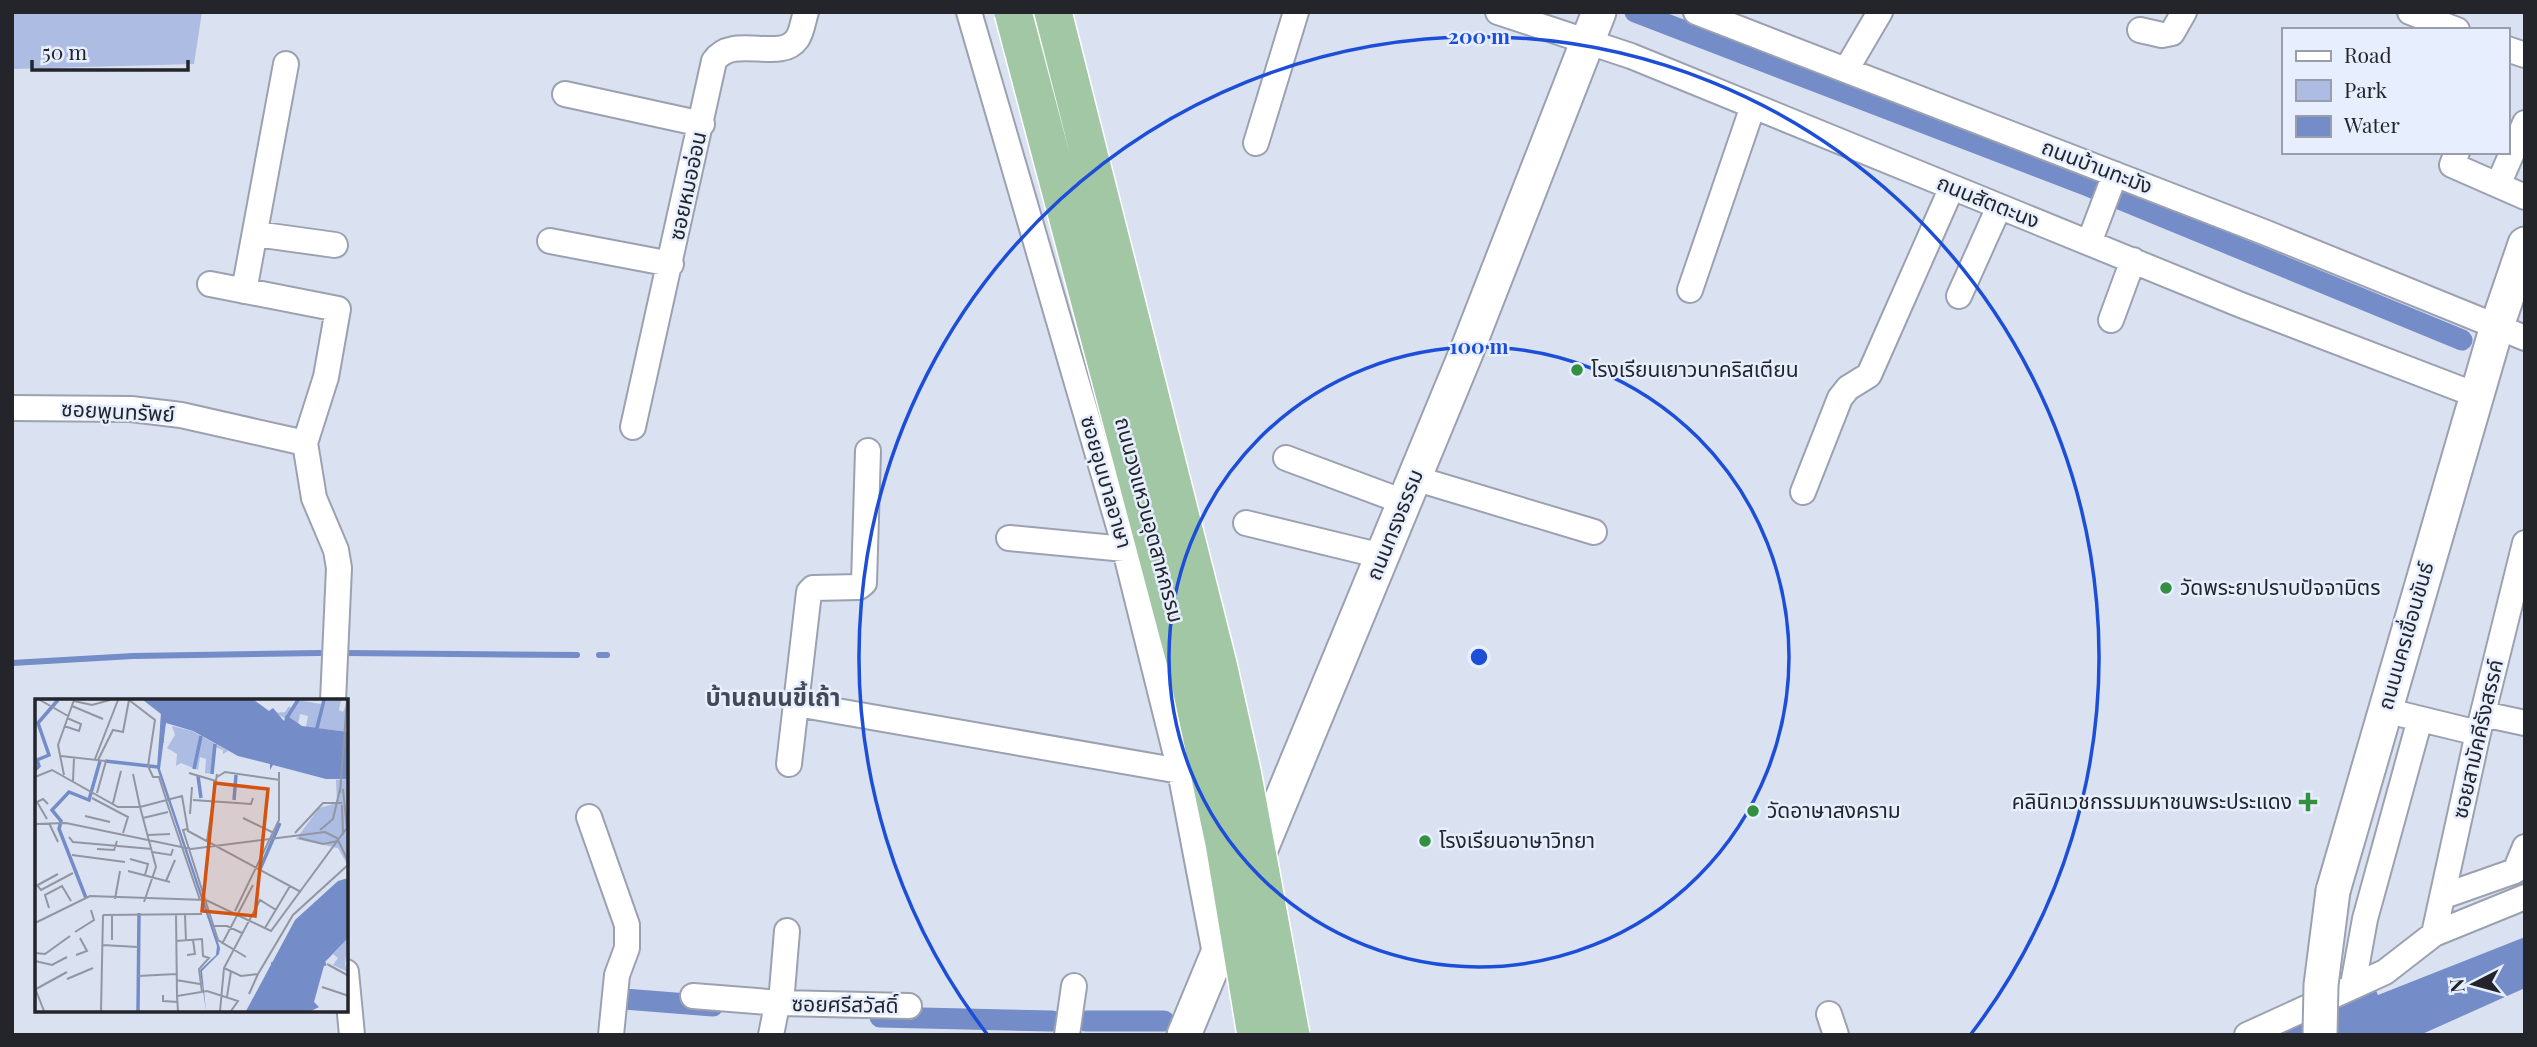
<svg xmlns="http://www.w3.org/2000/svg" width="2537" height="1047" font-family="'Playfair Display','Noto Sans Thai',serif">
	<rect width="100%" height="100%" fill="#dae1f1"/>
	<path fill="#acbce3" d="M13 12H202L194 64 12 69Z"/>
	<path fill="#748cc7" d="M2525 937V988L2420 1035H2262L2374 986 2378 995Z"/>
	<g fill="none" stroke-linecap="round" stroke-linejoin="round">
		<path stroke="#748cc7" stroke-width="6" d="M344 653 577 655
			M599 655H607
			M12 663 133 656 320 653"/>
		<path stroke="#748cc7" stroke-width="21" d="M1635 12 2088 186 2462 340
			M624 999 713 1006
			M880 1017 1052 1021
			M1086 1021H1164"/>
		<defs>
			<path id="street" d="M969 12 1121 534 1180 771 1216 959
				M1498 12 1631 56 2241 305 2476 395
				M1696 12 2264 232 2525 338
				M2410 12 2457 30
				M2140 30 2162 35 2172 33 2184 12
				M2507 49 2525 55
				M1846 70 1880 12
				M565 94 702 124
				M1256 143 1296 12
				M2457 152 2452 165 2525 197
				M2498 185 2525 123
				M256 234 335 245
				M550 241 671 264
				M2089 243 2115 174
				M210 284 338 309 326 377 305 443 314 498 336 550 339 568 333 701
				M1690 290 1753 106
				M244 291 286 64
				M1959 296 1999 207
				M2111 320 2133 260
				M12 408 131 409 181 415 305 443
				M633 427 714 61C733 33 780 63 797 39 802 32 803 21 806 12
				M1286 458 1404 502
				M1414 478 1594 532
				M1803 492 1840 398 1848 388 1869 375 1952 187
				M1246 523 1382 556
				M1009 538 1125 549
				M797 704 1180 771
				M2384 710 2478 733
				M2483 714 2525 723
				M789 764 809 592 813 588 859 587 864 583 868 451
				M589 817 627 925V948L617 975 611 1035
				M2444 896 2515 871 2525 847
				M2434 934 2478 733 2525 543
				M346 972 352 1035
				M2353 985 2365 919 2420 719
				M693 996 781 1003 787 931
				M1829 1014 1836 1035
				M771 1035 776 1010 781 1003 909 1006
				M1067 1035 1074 986
				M2247 1035 2385 972 2434 934 2525 897"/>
			<path id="secondary" d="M2333 891 2497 326 2525 244
				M1184 1035 1466 353 1599 12"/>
		</defs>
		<use href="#street" stroke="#9ba1b0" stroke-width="28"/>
		<use href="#secondary" stroke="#9ba1b0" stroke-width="37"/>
		<use href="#street" stroke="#fff" stroke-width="24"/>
		<use href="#secondary" stroke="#fff" stroke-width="33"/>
		<defs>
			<path id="secondary-bridge" d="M2320 1035 2321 985 2333 891"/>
			<path id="primary-bridge" d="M1013 12 1187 668 1224 843 1256 1035
				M1053 12 1218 664 1242 771 1291 1035"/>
		</defs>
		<use href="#secondary-bridge" stroke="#9ba1b0" stroke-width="37" stroke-linecap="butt"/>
		<use href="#primary-bridge" stroke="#fff" stroke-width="40" stroke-linecap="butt"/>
		<use href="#secondary-bridge" stroke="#fff" stroke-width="33"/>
		<use href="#primary-bridge" stroke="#a2c7a5" stroke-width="37"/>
	</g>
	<g fill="none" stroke="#1d4ed8" stroke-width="3.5">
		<circle cx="1479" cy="657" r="310"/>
		<path d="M987 1034A620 620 0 1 1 1971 1034"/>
	</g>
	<g fill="#349041" stroke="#e7eefe" stroke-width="2.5">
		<circle cx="1577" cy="370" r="7"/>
		<circle cx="2166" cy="588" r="7"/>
		<path d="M2304.5 791.5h7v7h7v7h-7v7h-7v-7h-7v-7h7z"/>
		<circle cx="1753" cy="811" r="7"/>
		<circle cx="1425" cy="841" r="7"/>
	</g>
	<g text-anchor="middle" stroke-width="5" stroke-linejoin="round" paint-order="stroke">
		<g font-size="21" fill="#23252b" stroke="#e7eefe">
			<text transform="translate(2097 167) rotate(21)" y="7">ถนนบ้านทะมัง</text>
			<text transform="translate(688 186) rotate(-78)" y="7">ซอยหมออ่อน</text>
			<text transform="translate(1988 202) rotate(22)" y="7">ถนนสัตตะนง</text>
			<text transform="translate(118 412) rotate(3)" y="7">ซอยพูนทรัพย์</text>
			<text transform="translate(1106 482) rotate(74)" y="7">ซอยอุนบาลอาษา</text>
			<text transform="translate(1149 520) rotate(75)" y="7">ถนนวงแหวนอุตสาหกรรม</text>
			<text transform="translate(1395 525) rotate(-68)" y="7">ถนนทรงธรรม</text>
			<text transform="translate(2406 636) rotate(-74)" y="7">ถนนนครเขื่อนขันธ์</text>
			<text transform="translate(2478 739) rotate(-77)" y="7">ซอยสามัคคีรังสรรค์</text>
			<text transform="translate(845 1005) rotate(1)" y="7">ซอยศรีสวัสดิ์</text>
		</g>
		<g font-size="21" fill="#23252b" stroke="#e7eefe" text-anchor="start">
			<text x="1591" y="377">โรงเรียนเยาวนาคริสเตียน</text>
			<text x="2180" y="595">วัดพระยาปราบปัจจามิตร</text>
			<text x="2292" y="809" text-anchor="end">คลินิกเวชกรรมมหาชนพระประแดง</text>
			<text x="1767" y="818">วัดอาษาสงคราม</text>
			<text x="1439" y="848">โรงเรียนอาษาวิทยา</text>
		</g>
		<g font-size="24" font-weight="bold" fill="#434956" stroke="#e7eefe">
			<text x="773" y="706">บ้านถนนขี้เถ้า</text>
		</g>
	</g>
	<g transform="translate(35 699)">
		<rect width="313" height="313" fill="#dae1f1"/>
		<path d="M263 1 286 5 281 30 271 28 273 17 265 15 263 26 240 14 250 13 254 7 257 10ZM289 1H306L304 11 308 13 313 1V33L282 29ZM137 27 157 32 193 52 188 55V51L180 48 178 75 170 74 171 60 165 58 163 71 146 64 141 67 142 55 132 49 140 36ZM313 80V167L303 149 261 140 284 109 302 104 301 81ZM313 239 310 266 313 273 298 266 303 259 298 255Z" fill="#acbce3"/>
		<path d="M108 1H219L234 12 238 9 249 22 251 16 267 27 313 33V80H291L238 66 235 71V65L203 57 158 32 131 24 125 70 185 249 184 255 167 272 171 312 165 271 181 256 182 247 122 69 126 15ZM313 179V239L290 263 279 303 284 308 276 312H211L260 221 303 182Z" fill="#748cc7"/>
		<path fill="none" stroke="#748cc7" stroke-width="3.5" d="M251 20 263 1M281 33 289 1M127 44 128 1M70 62 123 68M159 70 166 37M0 71 4 67 2 61 14 56 3 24 23 1M177 75 180 45M163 77 166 99M199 101 201 76M225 170 245 124M51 199 24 130 26 122 17 111 34 93 54 101 65 62M252 241 291 253M236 265H291M103 312 104 214"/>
		<path fill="none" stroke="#9196a2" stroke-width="2" d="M5 1 33 17M94 1 120 21 113 67 118 78H124L131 100M39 2 57 6 75 1M37 7 68 20M29 27 44 32 46 25 32 19M26 57 71 62 62 94M60 60 83 1M63 61 78 31 88 33 94 1M154 74 181 82M98 75 105 108 147 97 153 132 266 193M29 76 23 46 39 1M0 78 17 71 83 108H105L121 168 109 203M182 78 190 73 245 81M38 82 39 59M308 90 312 130M305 94 312 1M57 99 93 118 88 134M131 101 165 201M158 101 216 105 218 99M78 104 86 72M307 106 308 136M155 115 157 88M50 117 75 123M108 119 133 113M208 119 239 134M12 120 2 103 8 100 13 105M14 124 23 143M0 125 31 124 156 150 290 133 302 139 314 164M152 130 148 131 183 241 211 258M285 131 298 120 305 90M260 134 288 104H307M113 136 135 135M34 138 38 143 117 150M264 139 288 145 303 142M172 142 182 75M62 150 79 151 82 142M117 153 136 156 138 150M37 156 90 163M95 160 113 165 110 176M93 172 135 183M131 182 140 161M2 186 6 191 38 174M1 187 23 175M80 200 85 172M14 209 10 196 27 187 36 202M200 212 244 121V73M141 215 142 297M68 216 167 215M150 216 151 242M0 224 55 197 171 201 236 232 314 126M179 227H192L207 234M230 229 255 187M40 233 59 221 56 211M77 241V216M141 242 167 240 168 257 174 259 164 270 167 293M187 245 218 186M67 246 103 248M0 254 10 255 35 237M41 256 52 252 45 239M152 256 160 255 158 241M0 262 17 266 32 258M292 265 314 277M189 269 206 277 223 275 258 216 314 165M103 277 141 275M32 280 58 269M141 281 165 285M287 288 314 297M0 289 9 312M1 290 32 273M214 295 223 275M128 296V302L143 303M192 298 196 272M66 312 68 216M143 312 142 297 172 292 203 302 196 312M185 312 189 269 225 201 241 211"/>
		<path fill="#d4540f" fill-opacity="0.15" stroke="#d4540f" stroke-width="3.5" d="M180 84 233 90 220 217 167 212Z"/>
		<rect width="313" height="313" fill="none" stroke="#23252b" stroke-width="3.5"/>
	</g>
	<circle cx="1479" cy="657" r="10" fill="#1d4ed8" stroke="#e7eefe" stroke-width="3.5"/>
	<g font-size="21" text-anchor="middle" font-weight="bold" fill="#1d4ed8" stroke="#e7eefe" stroke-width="5" stroke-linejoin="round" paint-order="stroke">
		<text x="1479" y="44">200 m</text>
		<text x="1479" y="354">100 m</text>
	</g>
	<rect width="2537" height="1047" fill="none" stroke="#23252b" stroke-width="28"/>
	<rect x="2282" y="28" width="228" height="126" fill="#e7eefe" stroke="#999eaa" stroke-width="2"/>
	<rect x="2296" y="51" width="35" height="10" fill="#ffffff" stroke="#999eaa" stroke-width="2"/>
	<text x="2344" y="63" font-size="21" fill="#23252b">Road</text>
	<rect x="2296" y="80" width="35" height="21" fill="#acbce3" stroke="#999eaa" stroke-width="2"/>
	<text x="2344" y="98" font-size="21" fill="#23252b">Park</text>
	<rect x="2296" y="116" width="35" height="21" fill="#748cc7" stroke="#999eaa" stroke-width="2"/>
	<text x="2344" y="133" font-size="21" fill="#23252b">Water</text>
	<g transform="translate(2474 984) rotate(264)" stroke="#e7eefe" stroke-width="5" paint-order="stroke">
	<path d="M0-5L12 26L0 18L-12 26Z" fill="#23252b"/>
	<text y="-10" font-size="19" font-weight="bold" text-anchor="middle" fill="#23252b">N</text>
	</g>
	<path d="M32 60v10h156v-10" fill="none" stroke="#23252b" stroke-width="3.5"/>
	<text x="42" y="60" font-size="21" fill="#23252b" stroke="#e7eefe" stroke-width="5" paint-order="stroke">50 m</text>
</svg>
